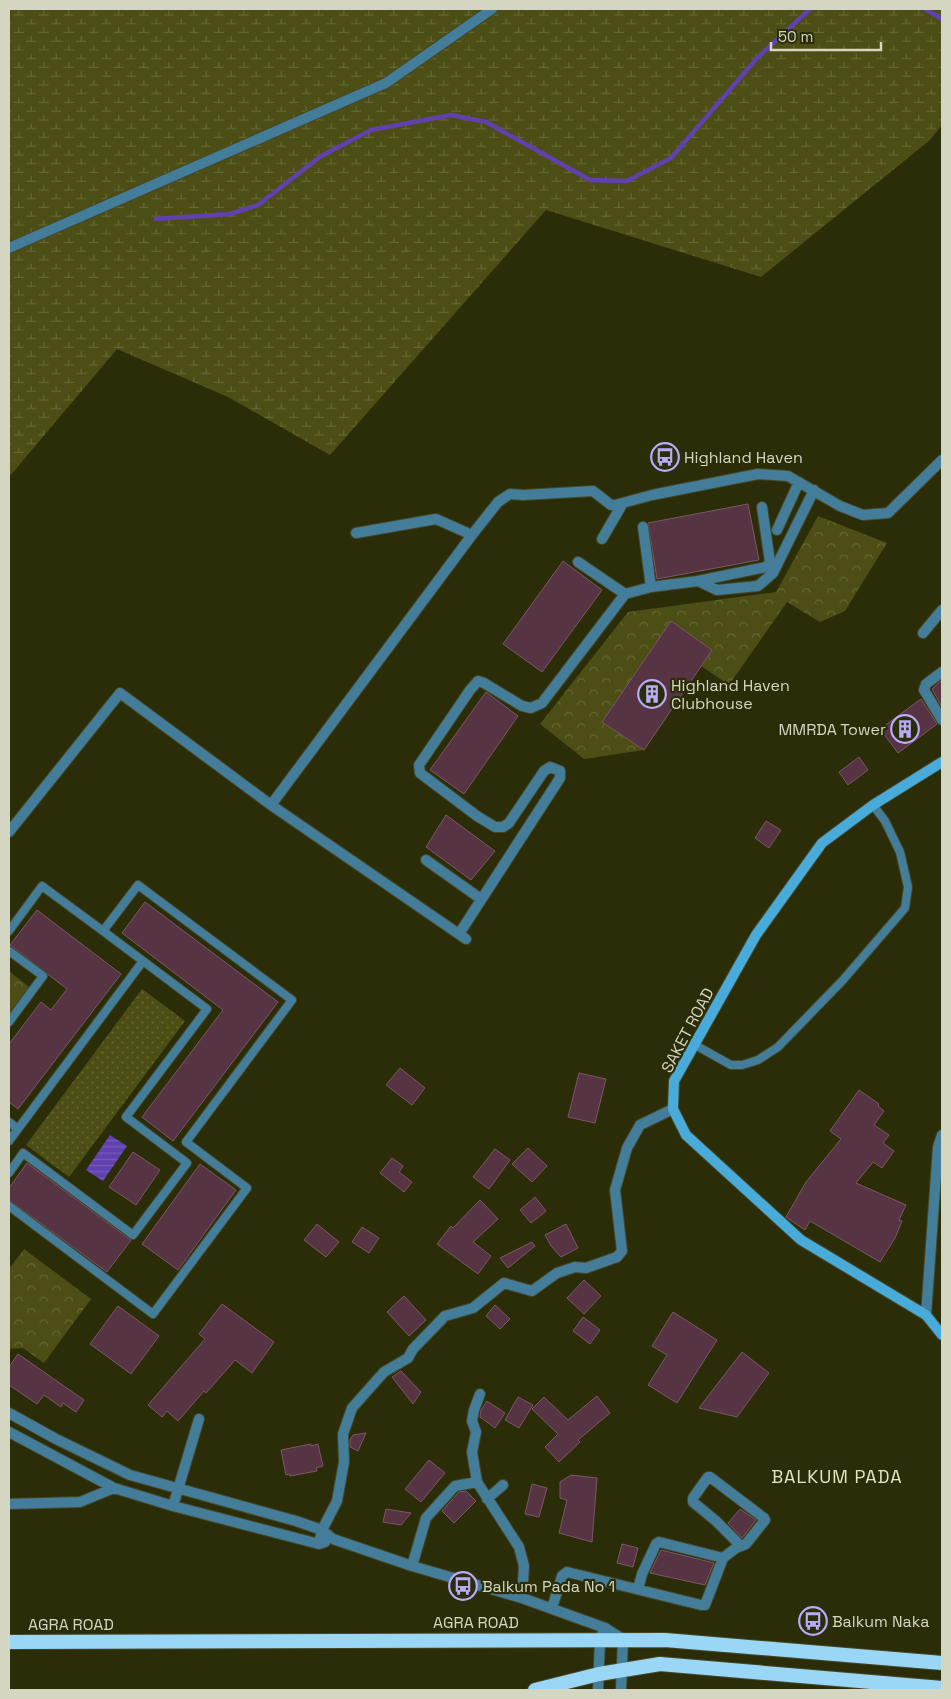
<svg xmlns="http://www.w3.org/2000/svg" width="951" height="1699" font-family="'Space Grotesk',sans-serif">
	<defs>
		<pattern id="grass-dots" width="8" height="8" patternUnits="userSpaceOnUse" patternTransform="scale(1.25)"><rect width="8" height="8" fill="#4c4e15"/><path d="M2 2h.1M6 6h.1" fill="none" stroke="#656735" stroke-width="1.8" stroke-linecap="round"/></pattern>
		<pattern id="wetland-marsh" width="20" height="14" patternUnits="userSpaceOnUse" patternTransform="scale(1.25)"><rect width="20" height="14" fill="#4c4e15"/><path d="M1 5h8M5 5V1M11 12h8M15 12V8" fill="none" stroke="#656735"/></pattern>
		<pattern id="park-crowns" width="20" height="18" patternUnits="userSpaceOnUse" patternTransform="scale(1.25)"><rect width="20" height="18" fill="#4c4e15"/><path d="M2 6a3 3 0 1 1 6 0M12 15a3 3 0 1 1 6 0" fill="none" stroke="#656735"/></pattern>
		<pattern id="water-rules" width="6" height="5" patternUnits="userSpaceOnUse" patternTransform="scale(1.25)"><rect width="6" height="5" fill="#6141b0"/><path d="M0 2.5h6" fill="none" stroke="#775cb9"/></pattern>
	</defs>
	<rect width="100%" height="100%" fill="#2b2d09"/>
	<path fill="url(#grass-dots)" d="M142 989 185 1021 69 1177 26 1145Z"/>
	<path fill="url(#wetland-marsh)" d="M9 9H942V125L930 140 761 277 546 210 330 455 228 397 117 349 9 477Z"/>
	<path fill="url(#park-crowns)" d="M818 516 887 543 845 611 820 622 787 602 729 685 701 666 644 750 584 759 540 724 628 612 776 592Z
		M9 971 29 987 9 1014Z
		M24 1249 91 1299 44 1363 23 1348 9 1349V1269Z"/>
	<path fill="url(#water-rules)" d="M110 1135 127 1146 103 1181 86 1170Z"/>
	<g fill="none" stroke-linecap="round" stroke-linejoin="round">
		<path stroke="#6141b0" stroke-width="4.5" d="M925 9 942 19
			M156 219 230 214 258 205 321 156 371 130 451 115 486 122 590 180 627 181 671 158 758 57 810 9"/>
	</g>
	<path fill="#563443" stroke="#7c5766" d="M748 504 759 560 657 579 648 523Z
		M563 561 602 590 542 672 503 644Z
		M671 621 712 650 644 750 602 722Z
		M942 680V707L932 689Z
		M486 692 518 716 464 794 430 770Z
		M921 699 937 724 898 753 880 729Z
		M859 757 868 770 848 785 839 772Z
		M446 815 495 851 471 880 426 847Z
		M766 821 781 830 769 848 755 838Z
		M145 902 278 1002 173 1141 142 1117 223 1010 122 933Z
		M37 910 121 974 18 1109 9 1102V1044L41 1002 51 1010 67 989 10 945Z
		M400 1068 425 1088 412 1105 386 1085Z
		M579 1073 606 1079 595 1123 568 1117Z
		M859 1090 879 1104 878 1106 884 1111 874 1125 889 1135 883 1143 894 1151 882 1168 873 1162 856 1183 906 1205 899 1220 902 1221 895 1238 880 1262 810 1221 805 1230 786 1217 806 1182 841 1139 830 1131Z
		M528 1148 547 1166 532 1182 512 1164Z
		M495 1149 510 1160 489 1189 473 1177Z
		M133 1152 160 1170 136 1205 109 1187Z
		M392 1158 403 1166 399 1172 412 1182 404 1192 380 1173Z
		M27 1163 131 1240 107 1272 9 1200V1188Z
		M200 1164 236 1190 178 1270 142 1244Z
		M535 1197 546 1211 531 1223 520 1210Z
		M480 1200 498 1219 473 1242 491 1256 478 1274 437 1244 451 1226 453 1228Z
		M317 1224 339 1242 326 1257 304 1240Z
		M566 1224 578 1248 561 1257 551 1246 545 1235Z
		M362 1227 379 1238 369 1253 352 1242Z
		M532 1242 535 1246 508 1268 500 1258Z
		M584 1280 601 1296 584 1314 567 1298Z
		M404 1296 426 1320 409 1336 387 1312Z
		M222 1304 274 1342 252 1373 235 1360 206 1393 204 1391 178 1421 167 1411 162 1417 148 1405 205 1339 199 1334Z
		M495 1305 510 1319 500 1329 486 1316Z
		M118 1306 159 1336 131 1374 90 1344Z
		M673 1312 717 1340 677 1403 648 1385 667 1355 652 1346Z
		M583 1317 600 1330 590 1344 573 1331Z
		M742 1352 769 1373 737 1417 699 1408Z
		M18 1354 84 1400 76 1412 63 1403 61 1407 44 1395 37 1404 9 1385V1367Z
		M401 1371 421 1392 413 1404 392 1377Z
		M597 1396 610 1413 578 1440 580 1442 559 1462 545 1447 558 1434 532 1409 544 1397 568 1420Z
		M518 1397 533 1405 519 1428 505 1420Z
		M487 1401 505 1413 495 1428 480 1417 481 1410Z
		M366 1433 358 1451 350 1447V1440L353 1435Z
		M311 1444V1446L318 1444 323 1466 316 1468 317 1471 290 1476 289 1474 286 1475 281 1450Z
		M429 1460 445 1473 421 1502 405 1489Z
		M571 1475 597 1478 592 1542 559 1533 567 1500 560 1498V1482Z
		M532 1484 547 1488 539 1517 525 1514Z
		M466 1491 476 1501 454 1523 442 1511 459 1492Z
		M386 1509 411 1513 401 1525 383 1522Z
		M740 1509 756 1520 742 1538 728 1523Z
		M622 1544 638 1548 633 1567 617 1563Z
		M661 1550 714 1563 705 1585 650 1573Z"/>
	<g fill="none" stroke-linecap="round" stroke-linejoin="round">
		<defs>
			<path id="service" d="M9 931 42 886 103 931
				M9 951 43 976 9 1022
				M695 1045 731 1065H742L758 1060 778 1047 843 980 905 908 908 887 900 852 885 821 873 805
				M9 1122 18 1129
				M9 1141 143 961
				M9 1173 23 1153 133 1235 187 1163 126 1117 207 1009 103 931 138 885 292 1000 186 1142 247 1188 153 1314 9 1206"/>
			<path id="minor" d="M9 248 386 83 492 9
				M643 527 651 587
				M777 530 799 482
				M356 533 436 519 472 535
				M602 539 623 503
				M578 562 625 594
				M698 581 766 567 770 562 762 507
				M923 633 942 610
				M942 672 926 684 924 690 942 720
				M271 805 466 939
				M9 832 120 693 271 805 472 535 498 502 510 494 523 495 593 491 611 505H615L652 495 758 474 788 476 840 506 863 515 888 513 942 460
				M426 860 481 899
				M459 934 560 778V771L550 767 544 771 509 823 503 827H495L477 816 420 773 419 765 470 690 478 681 484 683 522 706 531 708 542 703 625 594 651 587 698 581 717 590 758 586 773 573 814 490
				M926 1315 938 1147 942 1135
				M9 1413 56 1439 130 1475 296 1521 322 1530 333 1539 412 1566 522 1598 605 1628
				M9 1432 114 1488 173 1506 319 1544 325 1542
				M477 1482 472 1452 476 1432 472 1421 474 1410 480 1394
				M487 1499 503 1485
				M9 1504 80 1502 114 1488
				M173 1506 199 1419
				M319 1544 322 1530 337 1501 344 1462 343 1434 352 1408 384 1372 408 1358 413 1349 445 1316 473 1308 504 1283 532 1291 557 1273 575 1267 586 1268 617 1257 622 1251 615 1190 627 1148 640 1125 673 1109
				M723 1558 736 1548 746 1544 765 1520 764 1518 710 1477H708L693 1498V1502L716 1521 741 1546
				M412 1566 426 1518 455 1486 477 1482 519 1547 524 1566 522 1598
				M552 1608 562 1576 567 1572 701 1605H705L723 1558 659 1542 656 1544 642 1574 638 1589"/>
			<path id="tertiary" d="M598 1690 600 1639 605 1628 623 1639 621 1690"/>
			<path id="secondary" d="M942 762 873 805 822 843 756 935 674 1081 673 1109 686 1135 801 1240 926 1315 942 1335"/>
			<path id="trunk" d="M9 1642 665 1640 942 1663
				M535 1690 599 1674 660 1664 942 1688"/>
		</defs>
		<use href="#service" stroke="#464827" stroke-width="10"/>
		<use href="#minor" stroke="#464827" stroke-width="12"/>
		<use href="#tertiary" stroke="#464827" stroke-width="12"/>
		<use href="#secondary" stroke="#464827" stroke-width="12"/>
		<use href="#trunk" stroke="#464827" stroke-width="16"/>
		<use href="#service" stroke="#437d9a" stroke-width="8"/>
		<use href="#minor" stroke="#437d9a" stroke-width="10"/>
		<use href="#tertiary" stroke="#437d9a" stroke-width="10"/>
		<use href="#secondary" stroke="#48abd9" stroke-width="10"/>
		<use href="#trunk" stroke="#9ad7f6" stroke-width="14"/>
	</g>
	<defs>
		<symbol id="bus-ring" viewBox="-11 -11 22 22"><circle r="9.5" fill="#2b2d09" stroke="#b9abf7" stroke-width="1.5"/><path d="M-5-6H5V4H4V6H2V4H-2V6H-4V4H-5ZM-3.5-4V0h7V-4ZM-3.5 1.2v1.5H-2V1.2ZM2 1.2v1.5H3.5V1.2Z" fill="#b9abf7"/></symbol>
		<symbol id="building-ring" viewBox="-11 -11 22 22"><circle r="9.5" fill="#2b2d09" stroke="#b9abf7" stroke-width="1.5"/><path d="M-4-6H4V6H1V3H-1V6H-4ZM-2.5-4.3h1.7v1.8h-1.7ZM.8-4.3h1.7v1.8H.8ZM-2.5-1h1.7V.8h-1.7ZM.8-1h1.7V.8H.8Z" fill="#b9abf7"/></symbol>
	</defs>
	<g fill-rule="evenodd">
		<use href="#bus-ring" x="649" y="441" width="32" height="32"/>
		<use href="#building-ring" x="636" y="678" width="32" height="32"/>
		<use href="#building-ring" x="889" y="713" width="32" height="32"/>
		<use href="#bus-ring" x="447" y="1570" width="32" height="32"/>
		<use href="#bus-ring" x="797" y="1605" width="32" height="32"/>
	</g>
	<g text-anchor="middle" stroke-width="4.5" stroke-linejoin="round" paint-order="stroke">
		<g font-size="16" fill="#d4d6c2" stroke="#2b2d09" text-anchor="start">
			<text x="684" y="463">Highland Haven</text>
			<text x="671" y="691">Highland Haven<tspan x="671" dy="18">Clubhouse</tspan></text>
			<text x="886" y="735" text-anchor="end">MMRDA Tower</text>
			<text x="482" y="1592">Balkum Pada No 1</text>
			<text x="832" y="1627">Balkum Naka</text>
		</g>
		<g font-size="16" fill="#d4d6c2" stroke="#2b2d09">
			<text transform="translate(687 1030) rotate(-62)" y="6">SAKET ROAD</text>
			<text x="476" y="1628">AGRA ROAD</text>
			<text x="71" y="1630">AGRA ROAD</text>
		</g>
		<g font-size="18" letter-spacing="1" fill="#e2e6be" stroke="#2b2d09">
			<text x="837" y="1483">BALKUM PADA</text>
		</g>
	</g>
	<rect width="951" height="1699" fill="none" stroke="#d4d6c2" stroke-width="20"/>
	<path d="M771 42v8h110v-8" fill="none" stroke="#d4d6c2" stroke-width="2.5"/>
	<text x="778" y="42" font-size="15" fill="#d4d6c2" stroke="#2b2d09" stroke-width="4" paint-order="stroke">50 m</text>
</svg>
